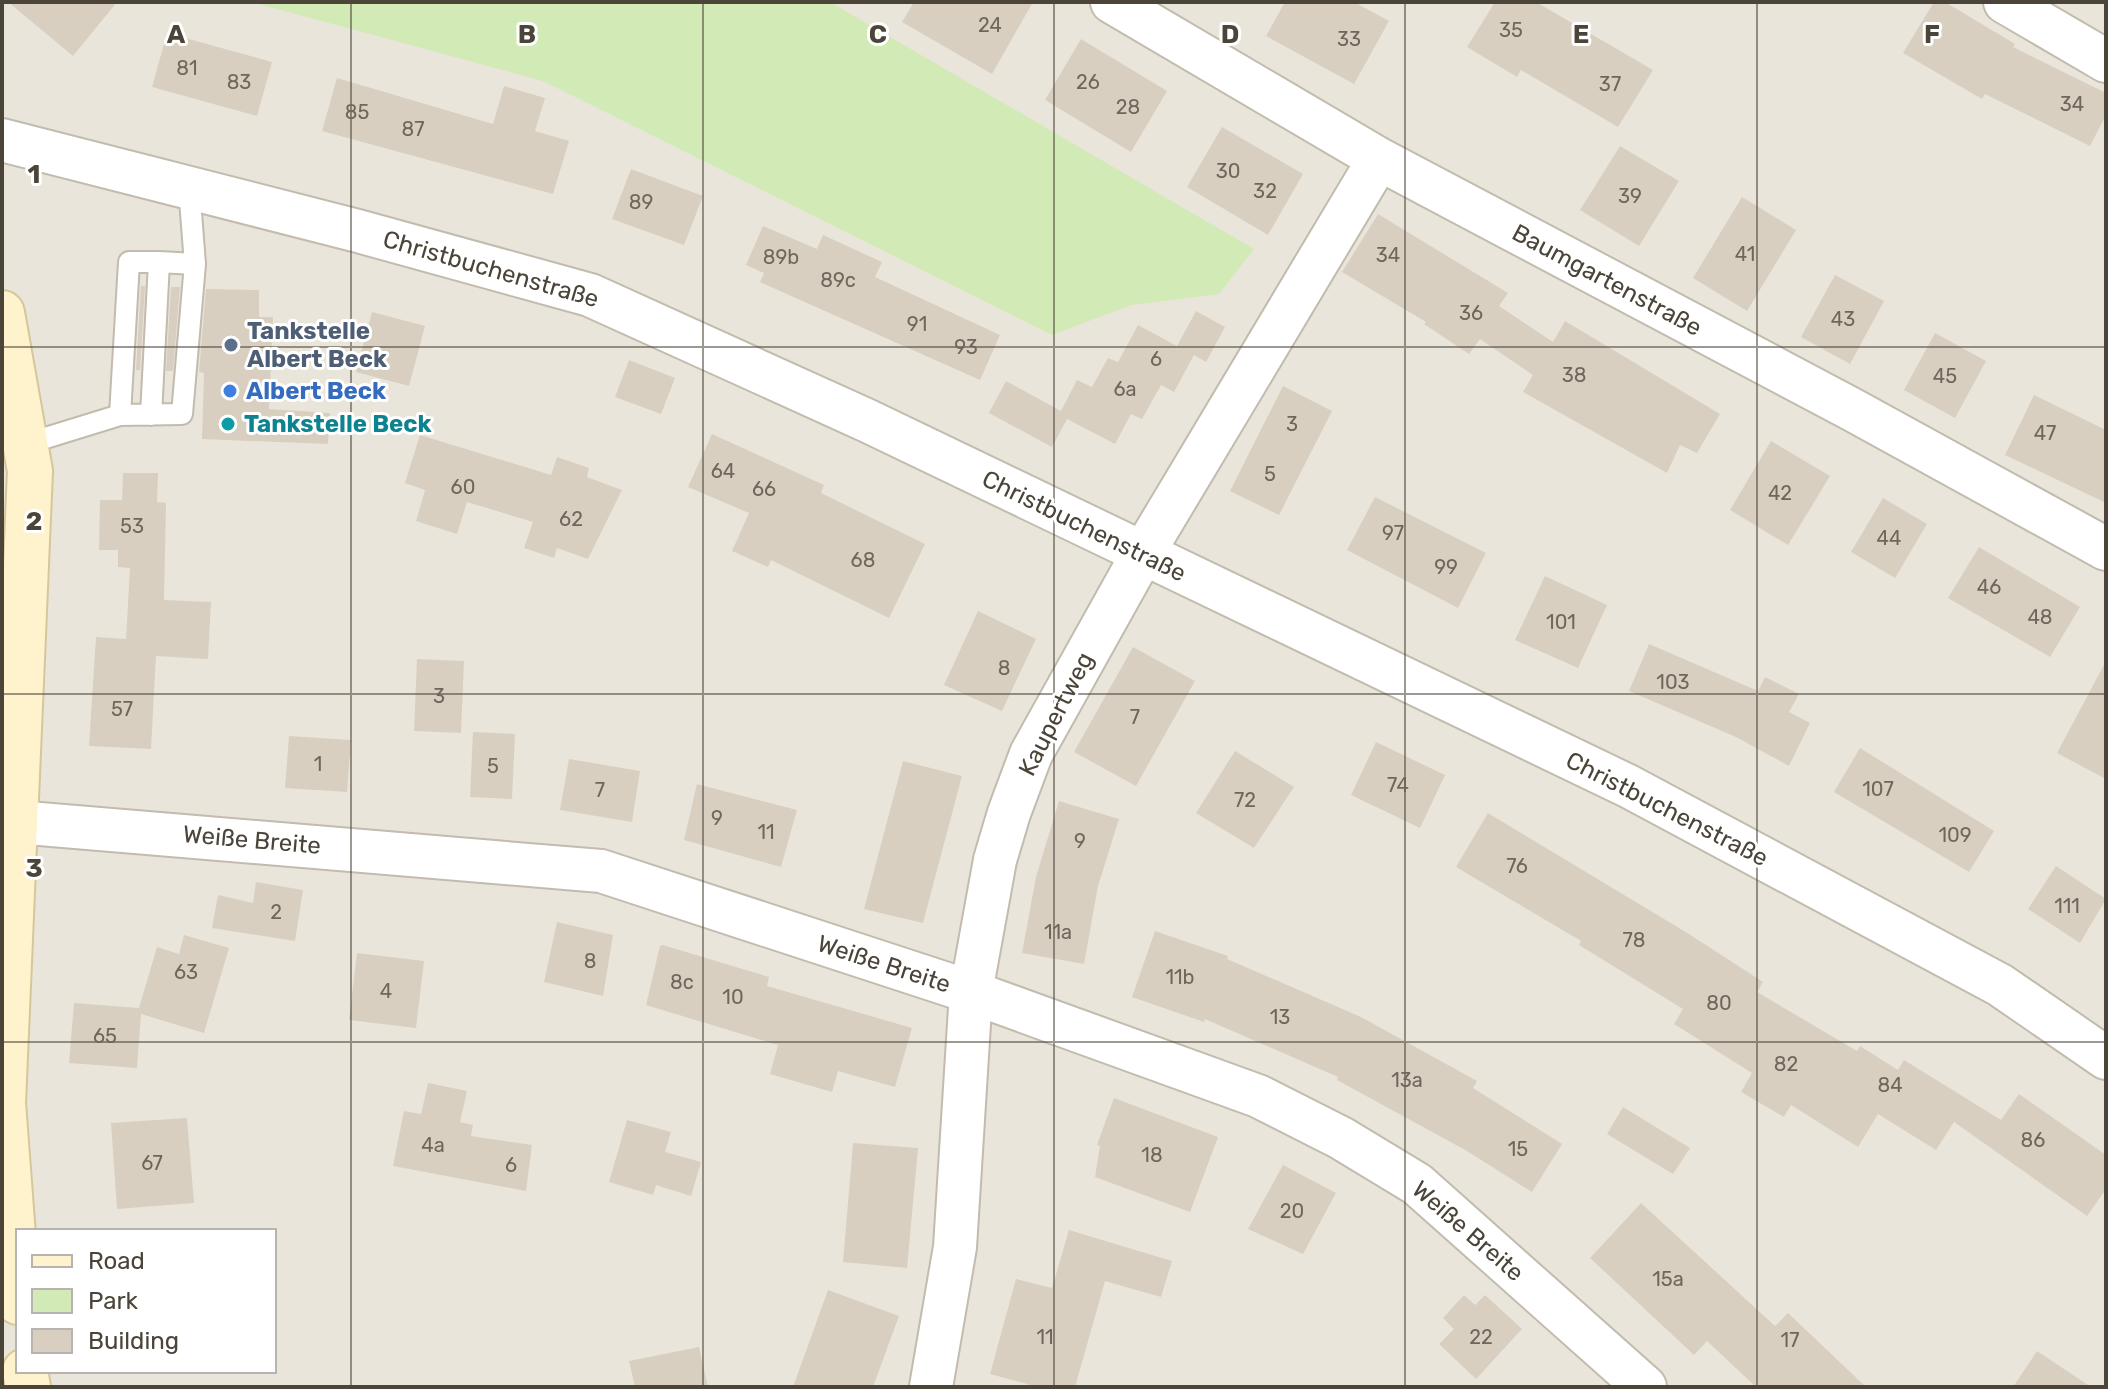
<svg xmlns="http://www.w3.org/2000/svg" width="2108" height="1389" font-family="Rubik,sans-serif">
	<rect width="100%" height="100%" fill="#f6f3ec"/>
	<path fill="#eae5da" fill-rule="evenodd" d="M2 2H2106V1387H2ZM18 1231H274V1371H18Z"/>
	<path fill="#d2eab5" d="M251 2H830L1254 249 1219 294 1131 305 1052 335 543 81Z"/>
	<path fill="#d8cfc1" d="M8 2H117L73 56Z
		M914 2H1033L992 74 902 22Z
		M1285 2H1354L1389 21 1354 84 1266 36Z
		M1495 2H1536L1653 70 1618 127 1521 70 1517 77 1467 47Z
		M1934 2H1945L2015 44 2013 47 2106 93V115L2090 146 1985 94 1982 99 1903 53Z
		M167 33 272 62 257 116 152 87Z
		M1081 39 1167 91 1131 152 1045 100Z
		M337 78 493 124 504 86 545 98 535 131 569 141 553 194 322 131Z
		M1222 127 1303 174 1268 235 1187 187Z
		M1620 146 1679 181 1639 246 1580 210Z
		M631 169 703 196 684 245 612 219Z
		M1742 197 1796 230 1747 311 1693 278Z
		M1378 214 1508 293 1499 306 1553 342 1565 321 1720 414 1697 453 1680 445 1667 473 1523 392 1533 375 1480 339 1469 354 1424 324 1426 322 1342 272Z
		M763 226 817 249 823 235 882 262 875 277 1000 335 980 380 760 282 764 273 746 265Z
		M1835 275 1884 301 1850 364 1801 337Z
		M141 286H145L140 370H136Z
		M171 287H180L173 371H166Z
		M206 289 259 290V317H273L269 409 330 413 328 444 202 439 204 373 199 372Z
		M1196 311 1225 327 1206 362 1194 355 1174 392 1161 385 1142 419 1131 414 1115 444 1067 419 1052 447 989 413 1006 381 1061 411 1077 380 1092 387 1108 358 1118 362 1138 325 1177 346Z
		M372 312 425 326 409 386 356 372Z
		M1935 333 1986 361 1955 418 1904 390Z
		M629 360 675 378 661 414 615 397Z
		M1283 386 1332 411 1279 515 1230 491Z
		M2034 395 2106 430V503L2005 455Z
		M712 434 824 485 821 493 925 544 889 618 771 560 768 567 732 551 749 513 688 487Z
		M420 435 551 475 557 457 589 468 587 477 622 490 588 559 557 548 554 558 524 548 533 522 467 502 457 534 416 521 425 490 405 483Z
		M1771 441 1830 476 1788 545 1730 510Z
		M123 473H158L157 502 166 503 164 600 211 602 208 659 156 656 151 749 89 746 96 637 126 639 130 568 118 567V550H99L100 500H122Z
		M1375 497 1486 553 1458 608 1347 550Z
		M1883 498 1927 524 1895 578 1851 552Z
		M1979 547 2080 607 2050 657 1948 598Z
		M1545 576 1607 605 1578 668 1515 640Z
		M978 611 1036 639 1002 711 944 685Z
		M1649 644 1758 691 1765 677 1799 694 1789 712 1810 723 1789 766 1736 737 1629 691Z
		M1133 647 1195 681 1136 786 1074 752Z
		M417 659 464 661 461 733 414 731Z
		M2106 661V779L2057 753Z
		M473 732 515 734 512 799 470 797Z
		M289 736 351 740 347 792 285 788Z
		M1376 742 1445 775 1420 828 1351 795Z
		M1860 748 1994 831 1969 872 1834 792Z
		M1235 751 1294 787 1254 848 1196 813Z
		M569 759 640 771 632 822 560 810Z
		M903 761 962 776 923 923 864 909Z
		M697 784 797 810 781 867 684 840Z
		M1059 801 1119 819 1098 886 1084 964 1022 953 1036 877Z
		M1488 813 1689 934 1763 982 1757 992 1857 1051 1860 1046 1898 1070 1904 1060 2001 1120 2019 1094 2106 1155V1189L2087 1216 1954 1122 1936 1150 1878 1114 1858 1147 1791 1105 1784 1117 1741 1092 1752 1073 1674 1024 1683 1009 1579 945 1581 941 1456 867Z
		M2056 866 2106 899 2080 943 2028 909Z
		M256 882 303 890 295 941 212 928 218 895 253 903Z
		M557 922 613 935 603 996 544 982Z
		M1155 931 1228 956 1227 959 1361 1017 1477 1081 1473 1088 1562 1144 1532 1192 1467 1151 1337 1080 1338 1077 1205 1019 1204 1022 1132 997Z
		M184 935 229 948 204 1033 141 1014 137 1068 69 1063 74 1003 139 1008 157 947 179 954Z
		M663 945 769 977 767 986 912 1028 895 1087 838 1071 832 1092 770 1074 778 1045 646 1005 660 946Z
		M357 953 424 961 416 1028 349 1020Z
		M428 1083 467 1091 460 1122 473 1125 471 1136 532 1145 526 1191 393 1166 404 1111 421 1114Z
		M1114 1098 1218 1137 1190 1212 1095 1177 1100 1146 1097 1145Z
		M1623 1107 1690 1148 1673 1174 1607 1134Z
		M187 1118 194 1203 117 1209 111 1123Z
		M627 1120 671 1132 665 1152 701 1162 691 1196 656 1185 653 1195 609 1182Z
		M853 1143 918 1148 907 1268 843 1262Z
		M1283 1165 1336 1193 1303 1254 1248 1229Z
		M1641 1203 1775 1326 1788 1313 1866 1387H1756L1707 1341 1694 1355 1590 1258Z
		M1069 1230 1172 1261 1161 1297 1105 1281 1075 1387H1038L990 1374 1016 1279 1052 1288Z
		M828 1290 899 1316 873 1387H793Z
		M1464 1295 1475 1305 1485 1295 1522 1329 1476 1379 1439 1344 1454 1329 1443 1318Z
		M699 1347 708 1387H635L629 1361Z
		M2037 1351 2091 1387H2013Z"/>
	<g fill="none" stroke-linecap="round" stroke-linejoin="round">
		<defs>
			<path id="service" d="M120 415 129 262H159
				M151 415 159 262 195 264
				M26 444 120 415 182 414 195 264 189 187"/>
			<path id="minor" d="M1112 2 1379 159 1853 410 2106 549
				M2005 2 2106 61
				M2 140 358 231 590 295 868 421 1628 786 2000 985 2106 1058
				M16 822 601 871 971 992 1258 1096 1341 1138 1417 1184 1645 1387
				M931 1387 955 1247 971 992 995 860 1009 813 1031 754 1142 555 1379 159"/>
			<path id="secondary" d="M2 313 30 471 3 1103 18 1302
				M25 1371 28 1387"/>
		</defs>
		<use href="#service" stroke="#c2bbae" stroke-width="24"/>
		<use href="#minor" stroke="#c2bbae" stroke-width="46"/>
		<use href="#secondary" stroke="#d6c79b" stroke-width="48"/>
		<use href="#service" stroke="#fff" stroke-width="20"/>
		<use href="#minor" stroke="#fff" stroke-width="42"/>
		<use href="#secondary" stroke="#fff3cd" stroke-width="44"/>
	</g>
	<path fill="none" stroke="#4b4439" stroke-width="2" stroke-opacity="0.55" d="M351 2V1387M703 2V1387M1054 2V1387M1405 2V1387M1757 2V1387M2 347H2106M2 694H2106M2 1042H2106"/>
	<circle fill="#5c6f8a" stroke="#fff" stroke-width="3" cx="231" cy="345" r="8"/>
	<circle fill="#3f7fe0" stroke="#fff" stroke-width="3" cx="230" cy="391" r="8"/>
	<circle fill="#0f9aa8" stroke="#fff" stroke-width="3" cx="228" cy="424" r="8"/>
	<g text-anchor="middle" stroke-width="6" stroke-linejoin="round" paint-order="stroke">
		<g font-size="20" fill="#6e675b">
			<text x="990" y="32">24</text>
			<text x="1511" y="37">35</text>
			<text x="1349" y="46">33</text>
			<text x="187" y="75">81</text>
			<text x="239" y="89">83</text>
			<text x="1088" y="89">26</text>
			<text x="1610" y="91">37</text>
			<text x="2072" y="111">34</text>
			<text x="1128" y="114">28</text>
			<text x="357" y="119">85</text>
			<text x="413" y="136">87</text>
			<text x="1228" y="178">30</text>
			<text x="1265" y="198">32</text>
			<text x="1630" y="203">39</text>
			<text x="641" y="209">89</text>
			<text x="1745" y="261">41</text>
			<text x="1388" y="262">34</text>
			<text x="781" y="264">89b</text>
			<text x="838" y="287">89c</text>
			<text x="1471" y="320">36</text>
			<text x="1843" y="326">43</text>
			<text x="917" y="331">91</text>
			<text x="966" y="354">93</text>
			<text x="1156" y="366">6</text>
			<text x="1574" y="382">38</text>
			<text x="1945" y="383">45</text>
			<text x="1125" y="396">6a</text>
			<text x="1292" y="431">3</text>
			<text x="2045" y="440">47</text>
			<text x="723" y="478">64</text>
			<text x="1270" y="481">5</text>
			<text x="463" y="494">60</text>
			<text x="764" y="496">66</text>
			<text x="1780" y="500">42</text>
			<text x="571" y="526">62</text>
			<text x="132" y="533">53</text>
			<text x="1393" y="540">97</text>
			<text x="1889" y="545">44</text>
			<text x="863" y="567">68</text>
			<text x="1446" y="574">99</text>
			<text x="1989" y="594">46</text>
			<text x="2040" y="624">48</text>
			<text x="1561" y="629">101</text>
			<text x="1004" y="675">8</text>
			<text x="1673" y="689">103</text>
			<text x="439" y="703">3</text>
			<text x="122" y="716">57</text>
			<text x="1135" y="724">7</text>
			<text x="318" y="771">1</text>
			<text x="493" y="773">5</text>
			<text x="1398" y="792">74</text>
			<text x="1878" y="796">107</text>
			<text x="600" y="797">7</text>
			<text x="1245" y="807">72</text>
			<text x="717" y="825">9</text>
			<text x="766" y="839">11</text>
			<text x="1955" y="842">109</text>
			<text x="1080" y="848">9</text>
			<text x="1517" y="873">76</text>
			<text x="2067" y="913">111</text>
			<text x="276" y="919">2</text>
			<text x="1058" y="939">11a</text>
			<text x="1634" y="947">78</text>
			<text x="590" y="968">8</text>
			<text x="186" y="979">63</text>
			<text x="1180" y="984">11b</text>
			<text x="682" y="989">8c</text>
			<text x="386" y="998">4</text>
			<text x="733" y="1004">10</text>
			<text x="1719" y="1010">80</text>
			<text x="1280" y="1024">13</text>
			<text x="105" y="1043">65</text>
			<text x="1786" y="1071">82</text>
			<text x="1407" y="1087">13a</text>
			<text x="1890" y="1092">84</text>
			<text x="2033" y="1147">86</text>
			<text x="433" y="1152">4a</text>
			<text x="1518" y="1156">15</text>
			<text x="1152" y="1162">18</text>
			<text x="152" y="1170">67</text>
			<text x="511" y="1172">6</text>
			<text x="1292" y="1218">20</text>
			<text x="1668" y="1286">15a</text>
			<text x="1045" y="1344">11</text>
			<text x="1481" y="1344">22</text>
			<text x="1790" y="1347">17</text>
		</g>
		<g font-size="24" fill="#4b4439" stroke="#fff">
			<text transform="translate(491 269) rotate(16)" y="8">Christbuchenstraße</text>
			<text transform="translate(1607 280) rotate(28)" y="8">Baumgartenstraße</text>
			<text transform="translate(1084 526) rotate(26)" y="8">Christbuchenstraße</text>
			<text transform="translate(1056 714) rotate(-63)" y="8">Kaupertweg</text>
			<text transform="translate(1667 809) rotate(27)" y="8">Christbuchenstraße</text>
			<text transform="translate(252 840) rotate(5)" y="8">Weiße Breite</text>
			<text transform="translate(884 964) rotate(18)" y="8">Weiße Breite</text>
			<text transform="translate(1468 1231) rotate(41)" y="8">Weiße Breite</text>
		</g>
		<g font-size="24" font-weight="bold" fill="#4e5e75" stroke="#fff" text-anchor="start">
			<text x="247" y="339">Tankstelle<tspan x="247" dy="28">Albert Beck</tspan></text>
		</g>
		<g font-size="24" font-weight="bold" fill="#366cbe" stroke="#fff" text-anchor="start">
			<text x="246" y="399">Albert Beck</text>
		</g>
		<g font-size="24" font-weight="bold" fill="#0d838f" stroke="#fff" text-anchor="start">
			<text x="244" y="432">Tankstelle Beck</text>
		</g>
	</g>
	<g font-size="26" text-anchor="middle" font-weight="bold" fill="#4b4439" stroke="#fff" stroke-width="6" stroke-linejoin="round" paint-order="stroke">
		<text x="176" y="43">A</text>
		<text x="527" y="43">B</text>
		<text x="878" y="43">C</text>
		<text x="1230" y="43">D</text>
		<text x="1581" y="43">E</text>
		<text x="1932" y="43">F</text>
		<text x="34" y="183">1</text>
		<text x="34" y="530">2</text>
		<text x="34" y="877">3</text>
	</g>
	<rect width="2108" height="1389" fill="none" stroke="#4b4439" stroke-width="8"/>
	<rect x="16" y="1229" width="260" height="144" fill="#ffffff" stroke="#b7b4b0" stroke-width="2"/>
	<rect x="32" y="1255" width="40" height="12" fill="#fff3cd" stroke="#b7b4b0" stroke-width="2"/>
	<text x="88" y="1269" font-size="24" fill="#4b4439">Road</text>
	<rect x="32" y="1289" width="40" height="24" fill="#d2eab5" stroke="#b7b4b0" stroke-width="2"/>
	<text x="88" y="1309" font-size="24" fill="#4b4439">Park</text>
	<rect x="32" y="1329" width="40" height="24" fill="#d8cfc1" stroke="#b7b4b0" stroke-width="2"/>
	<text x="88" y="1349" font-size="24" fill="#4b4439">Building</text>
</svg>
